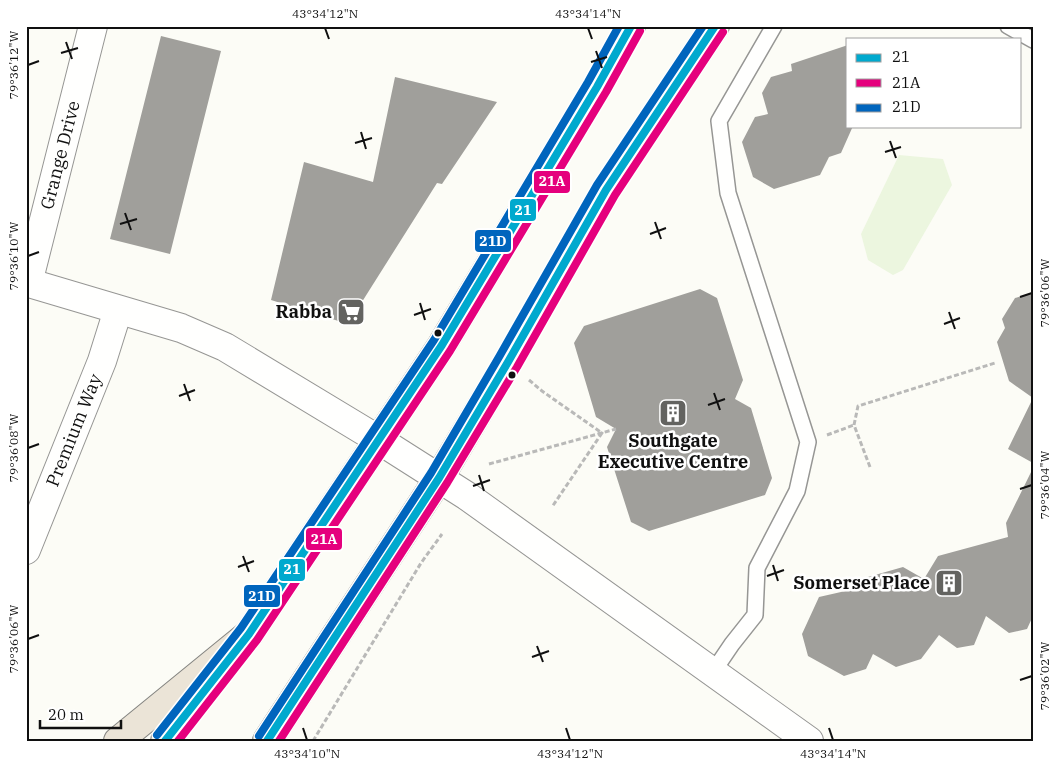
<svg xmlns="http://www.w3.org/2000/svg" width="1059" height="767" font-family="'IBM Plex Serif',serif">
	<rect width="100%" height="100%" fill="#fcfcf6"/>
	<path fill="#ecf6df" d="M899 155 943 159 952 185 903 270 893 275 868 260 861 234Z"/>
	<path fill="#a09f9b" d="M161 36 221 51 170 254 110 239Z
		M848 45V126H853L841 153 829 157 820 175 774 189 753 177 742 142 755 117 768 114 762 93 771 77 792 71 791 64Z
		M395 77 497 102 442 184 437 183 348 324 271 300 304 162 373 182Z
		M700 289 717 298 743 380 735 399 751 408 772 478 765 495 649 531 631 522 607 447 616 429 596 417 574 343 584 326Z
		M1033 293V463L1008 449 1033 398 1009 381 997 342 1005 328 1002 319 1015 298Z
		M1033 468V616L1027 629 1009 633 986 616 974 645 957 648 939 635 921 659 896 667 873 654 866 669 844 676 808 656 802 634 819 597 863 587 868 577 903 567 924 579 938 556 1008 537 1006 523Z"/>
	<g fill="none" stroke-linecap="round" stroke-linejoin="round">
		<defs>
			<path id="service" d="M1008 26 1033 40
				M713 672 732 644 755 615 757 568 797 491 808 442 728 193 719 121 774 26"/>
			<g id="minor">
				<path d="M26 282 181 328 225 347 379 440"/>
				<path id="s1" d="M28 283 93 26"/>
				<path id="s2" d="M26 550 102 361 118 310"/>
			</g>
			<path id="tertiary" d="M379 440 467 496 809 741"/>
			<path id="primary" d="M165 741 249 634 442 345 597 87 631 26
				M267 741 439 478 508 362 606 190 715 26"/>
			<path id="motorway" d="M118 741 249 634"/>
		</defs>
		<use href="#service" stroke="#969694" stroke-width="18"/>
		<use href="#minor" stroke="#969694" stroke-width="30"/>
		<use href="#tertiary" stroke="#969694" stroke-width="30"/>
		<use href="#primary" stroke="#848481" stroke-width="30"/>
		<use href="#motorway" stroke="#848481" stroke-width="30"/>
		<path stroke="#b9b9b8" stroke-width="3" stroke-dasharray="5 2.5" stroke-linecap="butt" d="M529 380 542 391 602 433 552 507
			M827 435 854 425
			M489 464 616 429
			M870 467 854 425 858 406 995 363
			M313 741 421 563 442 534"/>
		<use href="#service" stroke="#fffffe" stroke-width="15"/>
		<use href="#minor" stroke="#fffffe" stroke-width="28"/>
		<use href="#tertiary" stroke="#fffffe" stroke-width="28"/>
		<use href="#primary" stroke="#edecda" stroke-width="28"/>
		<use href="#motorway" stroke="#ebe4d7" stroke-width="28"/>
		<defs>
			<path id="bus-1" d="M165 741 249 634 442 345 597 87 631 26
				M267 741 439 478 508 362 606 190 715 26"/>
			<path id="bus-2" d="M178 741 257 640 450 351 606 92 640 31
				M279 741 447 483 517 367 615 195 723 32"/>
			<path id="bus-3" d="M157 735 241 628 434 340 588 82 619 26
				M259 736 431 473 499 357 597 185 703 26"/>
		</defs>
		<use href="#bus-1" stroke="#fff" stroke-width="11"/>
		<use href="#bus-2" stroke="#fff" stroke-width="11"/>
		<use href="#bus-3" stroke="#fff" stroke-width="11"/>
		<use href="#bus-1" stroke="#00a9ce" stroke-width="8"/>
		<use href="#bus-2" stroke="#e5007d" stroke-width="8"/>
		<use href="#bus-3" stroke="#0065bd" stroke-width="8"/>
	</g>
	<path fill="none" stroke="#101010" stroke-width="2" d="M325 28 329 39M588 28 592 39M66 42 72 59M596 51 602 68M61 53 78 48M591 62 607 57M28 65 39 61M361 132 366 149M890 141 896 158M355 143 372 138M885 152 901 147M125 213 131 230M655 222 661 239M120 224 137 219M650 234 666 228M28 256 39 252M1020 297 1032 293M420 303 425 320M949 312 955 329M414 315 431 309M944 324 960 318M184 384 190 401M714 393 720 410M179 396 195 390M708 405 725 399M28 448 39 444M479 475 484 491M473 486 490 480M1020 489 1032 485M243 556 249 572M773 565 778 581M238 567 254 561M767 576 784 570M28 639 39 635M537 646 543 662M532 657 549 651M1020 680 1032 676M303 728 307 740M566 728 570 740M829 728 833 740"/>
	<defs>
		<symbol id="supermarket-square" viewBox="-11 -11 22 22"><rect x="-9" y="-9" width="18" height="18" rx="4" fill="#636360" stroke="#fff"/><path d="M-6-5.5h2.5l.6 2H6L4.5 2H-2.5L-4.4-4H-6ZM-1.5 3.2a1.3 1.3 0 1 0 .1 0ZM3 3.2a1.3 1.3 0 1 0 .1 0Z" fill="#fff"/></symbol>
		<symbol id="building-square" viewBox="-11 -11 22 22"><rect x="-9" y="-9" width="18" height="18" rx="4" fill="#636360" stroke="#fff"/><path d="M-4-6H4V6H1V3H-1V6H-4ZM-2.5-4.3h1.7v1.8h-1.7ZM.8-4.3h1.7v1.8H.8ZM-2.5-1h1.7V.8h-1.7ZM.8-1h1.7V.8H.8Z" fill="#fff"/></symbol>
	</defs>
	<g fill-rule="evenodd">
		<use href="#supermarket-square" x="335" y="296" width="32" height="32"/>
		<use href="#building-square" x="657" y="397" width="32" height="32"/>
		<use href="#building-square" x="933" y="567" width="32" height="32"/>
	</g>
	<g fill="#101010" stroke="#fff" stroke-width="2">
		<circle cx="438" cy="333" r="4.5"/>
		<circle cx="512" cy="375" r="4.5"/>
	</g>
	<g text-anchor="middle" stroke-width="5" stroke-linejoin="round" paint-order="stroke">
		<g font-size="18" fill="#101010" stroke="#fff">
			<text dy="6" stroke="none"><textPath href="#s1" startOffset="132">Grange Drive</textPath></text>
			<text dy="6" stroke="none"><textPath href="#s2" startOffset="129">Premium Way</textPath></text>
		</g>
		<g font-size="18" font-weight="bold" fill="#101010" stroke="#fff" text-anchor="end">
			<text x="332" y="318">Rabba</text>
			<text x="673" y="447" text-anchor="middle">Southgate<tspan x="673" dy="21">Executive Centre</tspan></text>
			<text x="930" y="589">Somerset Place</text>
		</g>
	</g>
	<g stroke="#fff" stroke-width="2">
		<rect x="533" y="170" width="38" height="24" rx="5" fill="#e5007d"/>
		<rect x="509" y="198" width="28" height="24" rx="5" fill="#00a9ce"/>
		<rect x="474" y="229" width="38" height="24" rx="5" fill="#0065bd"/>
		<rect x="305" y="527" width="38" height="24" rx="5" fill="#e5007d"/>
		<rect x="278" y="558" width="28" height="24" rx="5" fill="#00a9ce"/>
		<rect x="243" y="584" width="38" height="24" rx="5" fill="#0065bd"/>
	</g>
	<g font-size="14" text-anchor="middle" font-weight="bold" fill="#fff">
		<text x="552" y="186">21A</text>
		<text x="523" y="215">21</text>
		<text x="493" y="246">21D</text>
		<text x="324" y="544">21A</text>
		<text x="292" y="574">21</text>
		<text x="262" y="601">21D</text>
	</g>
	<rect width="1059" height="767" fill="none" stroke="#ffffff" stroke-width="55"/>
	<rect x="846" y="38" width="175" height="90" fill="#ffffff" stroke="#9f9f9f"/>
	<rect x="856" y="54" width="25" height="8" fill="#00a9ce" stroke="#9f9f9f"/>
	<text x="892" y="62" font-size="15" fill="#101010">21</text>
	<rect x="856" y="79" width="25" height="8" fill="#e5007d" stroke="#9f9f9f"/>
	<text x="892" y="88" font-size="15" fill="#101010">21A</text>
	<rect x="856" y="104" width="25" height="8" fill="#0065bd" stroke="#9f9f9f"/>
	<text x="892" y="112" font-size="15" fill="#101010">21D</text>
	<path d="M40 720v8h81v-8" fill="none" stroke="#101010" stroke-width="2.5"/>
	<text x="48" y="720" font-size="15" fill="#101010" stroke="#ffffff" stroke-width="4" paint-order="stroke">20 m</text>
	<rect x="28" y="28" width="1004" height="712" fill="none" stroke="#101010" stroke-width="2"/>
	<g font-size="12" text-anchor="middle" fill="#101010">
		<text x="325" y="18">43°34'12"N</text>
		<text x="588" y="18">43°34'14"N</text>
		<text transform="translate(14 65) rotate(-90)" y="4">79°36'12"W</text>
		<text transform="translate(14 256) rotate(-90)" y="4">79°36'10"W</text>
		<text transform="translate(1045 293) rotate(-90)" y="4">79°36'06"W</text>
		<text transform="translate(14 448) rotate(-90)" y="4">79°36'08"W</text>
		<text transform="translate(1045 485) rotate(-90)" y="4">79°36'04"W</text>
		<text transform="translate(14 639) rotate(-90)" y="4">79°36'06"W</text>
		<text transform="translate(1045 676) rotate(-90)" y="4">79°36'02"W</text>
		<text x="307" y="758">43°34'10"N</text>
		<text x="570" y="758">43°34'12"N</text>
		<text x="833" y="758">43°34'14"N</text>
	</g>
</svg>
